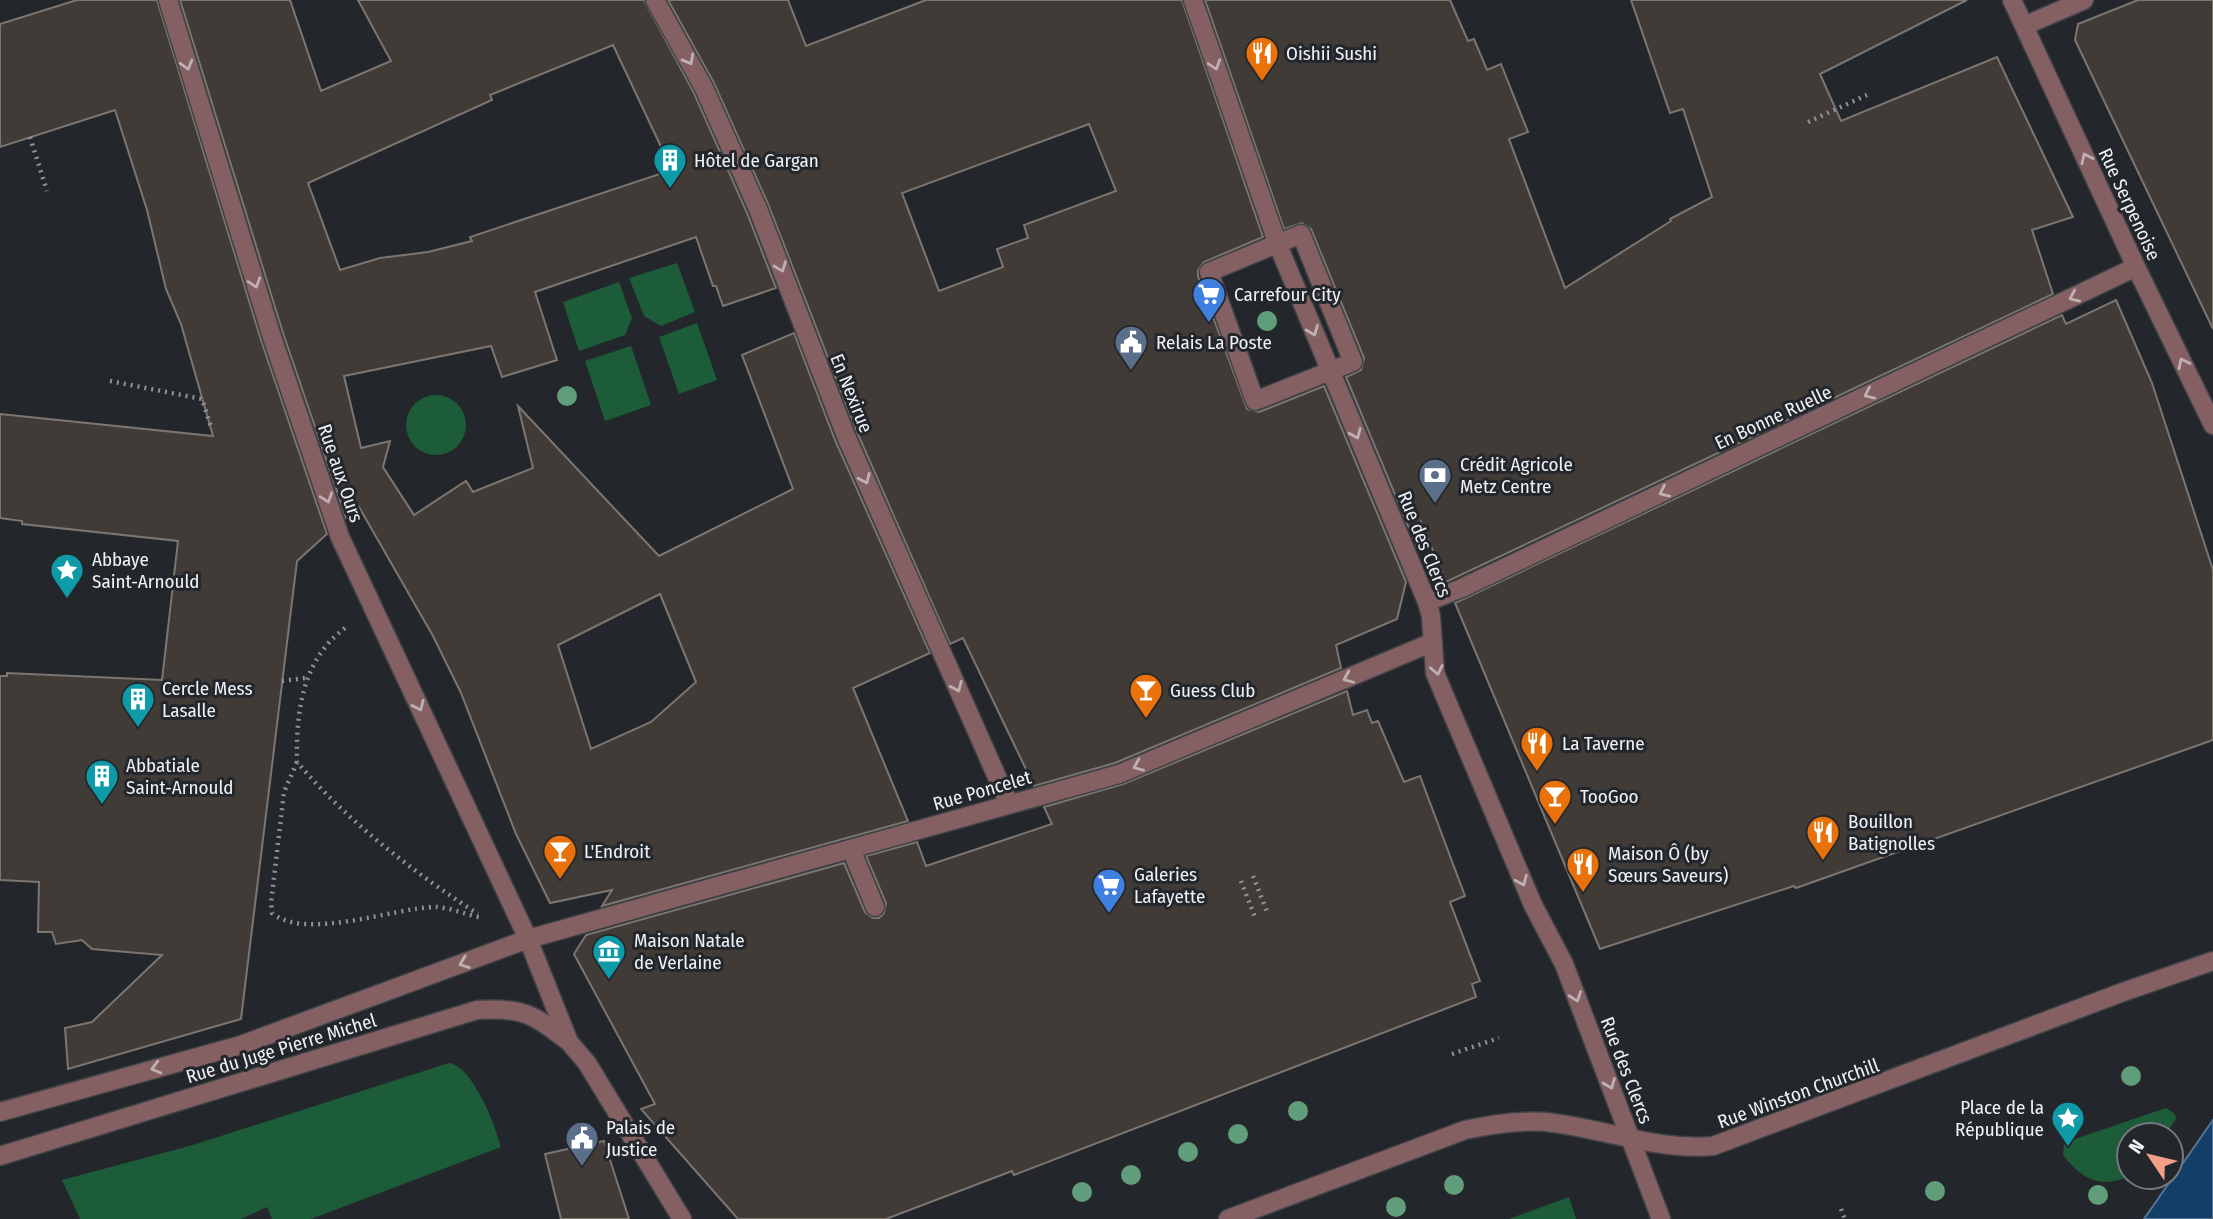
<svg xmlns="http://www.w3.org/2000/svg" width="2213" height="1219" font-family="'Fira Sans Condensed',sans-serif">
	<rect width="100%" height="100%" fill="#23272c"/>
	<path fill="#1c5c38" d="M677 263 695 312 661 326 644 316 629 278Z
		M619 282 632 318 625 335 579 351 563 302Z
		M697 323 717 380 679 394 659 337Z
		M631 346 651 405 605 421 585 361Z
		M406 425a30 30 0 1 1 60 0a30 30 0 1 1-60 0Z
		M449 1063C473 1067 495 1124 501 1147L311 1219H272L267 1207 241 1219H80L62 1180 193 1145Z
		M2166 1108 2175 1114 2176 1119 2165 1135H2129L2127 1177C2099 1189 2081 1178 2063 1155L2064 1144 2072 1140Z
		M1569 1197 1576 1219H1509Z"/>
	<path fill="#123e68" stroke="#547492" stroke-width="2" d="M2213 1120V1219H2144Z"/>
	<path fill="#403b36" stroke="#7c7671" stroke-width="2" fill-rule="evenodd" d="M77 0H157L261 340 327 534 297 561 241 1019 68 1069 65 1028 92 1022 162 955 92 949 82 940 56 944 52 932H38L39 882 0 880V676H7V673L162 680 178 541 22 524V521L0 518V414L213 436 181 324 166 289 147 210 115 110 0 147V24Z
		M180 0H290L321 91 391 61 358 0H644L694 93 747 213 776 288 723 306 716 286H713L696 237 535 292 557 360 502 377 491 346 344 376 361 448 390 441 383 467 414 515 466 481 473 492 533 468 518 406 659 556 793 489 742 355 794 333 835 440 930 653 853 688 908 821 602 906 612 890 550 903 516 834 461 693 433 636 359 507 346 518 283 333ZM613 45 672 170 470 237 472 241 428 252 380 258 340 270 308 183 492 100 490 95ZM660 594 696 682 651 722 591 749 558 645Z
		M668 0H788L806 46 926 0H1182L1263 237 1204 262 1198 270V276L1247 409 1259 412 1324 386 1406 582 1397 619 1336 645 1341 668 1115 763 1034 786 963 638 950 644 857 432 768 204 714 83ZM1089 124 1116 191 1024 225 1028 238 997 249 1003 267 939 291 902 193Z
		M1205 0H1450L1468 41 1474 39 1487 70 1501 64 1528 132 1509 139 1565 288 1671 221 1670 219 1712 197 1683 109 1670 113 1631 0H1967L1820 74 1841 121 1997 57 2073 217 2032 230 2053 294 1446 582 1421 522 1416 545 1346 377 1361 370 1364 358 1311 229 1302 223 1284 229Z
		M2138 0H2213V329L2075 40 2078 24Z
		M2116 300 2152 383 2213 570V740L1796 888 1794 886 1600 949 1455 603 2062 315 2066 324Z
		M1347 691 1353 715 1367 710 1372 723 1378 721 1404 782 1420 776 1465 896 1450 902 1480 981 1472 984 1476 997 1014 1175 1012 1171 886 1219H738L641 1109 655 1104 574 954 586 935 844 863 865 912 873 918H879L884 913 886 903 866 856 917 842 926 866 1052 824 1044 807 1123 784Z
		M604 1141 629 1219H561L545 1154Z"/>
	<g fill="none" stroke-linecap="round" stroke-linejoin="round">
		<defs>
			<path id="minor" d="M168 0 272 337 340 537 528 939 569 1042 587 1063 682 1219
				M655 0 704 88 758 209 846 436 1009 804
				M1193 0 1278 245 1427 602 1431 616 1435 673 1533 905 1564 964 1661 1219
				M2012 0 2136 267 2213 425
				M2024 26 2084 0
				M1301 234 1353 362 1255 401 1209 272Z
				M1427 602 1462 588 2136 267
				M851 849 875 907
				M0 1112 241 1045 528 939 1119 774 1433 642
				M0 1156 477 1010C523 1007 533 1014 569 1042
				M1228 1219 1465 1130C1492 1124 1518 1120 1546 1122 1603 1128 1655 1151 1713 1146L2123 992 2213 961"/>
		</defs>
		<use href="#minor" stroke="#404348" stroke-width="21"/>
		<path stroke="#8f9296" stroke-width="4.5" stroke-dasharray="2 5" stroke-linecap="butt" d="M1808 122 1867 95
			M30 137 47 191
			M110 381 202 399 211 427
			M345 628C302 660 296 712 297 762 347 821 413 872 478 914
			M282 681 305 678
			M297 762 284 792 271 903 272 913C305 941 393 908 435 907 449 907 467 915 482 918
			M1253 876 1268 914
			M1241 881 1256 920
			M1452 1054 1499 1038
			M1841 1209 1845 1219"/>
		<use href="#minor" stroke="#846062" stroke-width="18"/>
	</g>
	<g fill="#609d7a">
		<circle cx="1267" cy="321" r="10"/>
		<circle cx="567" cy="396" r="10"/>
		<circle cx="2131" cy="1076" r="10"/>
		<circle cx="1298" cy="1111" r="10"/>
		<circle cx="1238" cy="1134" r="10"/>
		<circle cx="1188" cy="1152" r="10"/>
		<circle cx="1131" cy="1175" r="10"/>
		<circle cx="1454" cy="1185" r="10"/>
		<circle cx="1935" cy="1191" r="10"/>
		<circle cx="1082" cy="1192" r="10"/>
		<circle cx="2098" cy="1195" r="10"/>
		<circle cx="1396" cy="1207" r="10"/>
	</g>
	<defs><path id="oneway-chevron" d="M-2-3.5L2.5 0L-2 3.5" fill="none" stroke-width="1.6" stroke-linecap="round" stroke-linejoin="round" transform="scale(1.75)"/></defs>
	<g stroke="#bfb0b3">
		<use href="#oneway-chevron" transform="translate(689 60) rotate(61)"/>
		<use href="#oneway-chevron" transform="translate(187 65) rotate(74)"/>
		<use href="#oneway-chevron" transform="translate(1215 65) rotate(71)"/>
		<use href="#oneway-chevron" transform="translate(2086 158) rotate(-115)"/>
		<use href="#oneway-chevron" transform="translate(781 267) rotate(69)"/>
		<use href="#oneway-chevron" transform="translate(255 283) rotate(72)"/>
		<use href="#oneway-chevron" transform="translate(2074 297) rotate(156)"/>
		<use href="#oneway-chevron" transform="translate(1313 331) rotate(68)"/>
		<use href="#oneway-chevron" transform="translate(2183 363) rotate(-116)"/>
		<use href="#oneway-chevron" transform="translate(1869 394) rotate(155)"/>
		<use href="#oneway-chevron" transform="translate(1356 434) rotate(67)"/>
		<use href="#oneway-chevron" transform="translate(865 479) rotate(66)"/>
		<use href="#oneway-chevron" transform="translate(1664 492) rotate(155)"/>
		<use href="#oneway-chevron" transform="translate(327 498) rotate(71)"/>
		<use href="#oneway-chevron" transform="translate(1437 670) rotate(79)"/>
		<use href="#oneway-chevron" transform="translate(1348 678) rotate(157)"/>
		<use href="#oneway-chevron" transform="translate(957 687) rotate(66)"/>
		<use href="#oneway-chevron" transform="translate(419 706) rotate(65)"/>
		<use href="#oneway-chevron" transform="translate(1138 766) rotate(157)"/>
		<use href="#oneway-chevron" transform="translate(1522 881) rotate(67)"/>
		<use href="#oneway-chevron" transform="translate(464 963) rotate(160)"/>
		<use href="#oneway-chevron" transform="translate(1576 997) rotate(70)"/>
		<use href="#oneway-chevron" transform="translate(156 1068) rotate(165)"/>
		<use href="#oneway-chevron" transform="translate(1610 1084) rotate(69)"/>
	</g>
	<defs>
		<symbol id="restaurant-pin" viewBox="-11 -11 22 30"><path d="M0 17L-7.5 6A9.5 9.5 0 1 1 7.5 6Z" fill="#e8710a" stroke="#23272c"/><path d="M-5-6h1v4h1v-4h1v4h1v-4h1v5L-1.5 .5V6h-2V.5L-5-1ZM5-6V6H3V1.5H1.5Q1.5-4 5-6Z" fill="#fff"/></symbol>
		<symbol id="building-pin" viewBox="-11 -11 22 30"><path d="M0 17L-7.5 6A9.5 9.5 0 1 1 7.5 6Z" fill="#0f9aa8" stroke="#23272c"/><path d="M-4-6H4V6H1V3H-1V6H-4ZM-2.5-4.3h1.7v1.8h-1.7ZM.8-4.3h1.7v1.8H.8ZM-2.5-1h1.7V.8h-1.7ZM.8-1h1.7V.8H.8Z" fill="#fff"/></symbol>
		<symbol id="supermarket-pin" viewBox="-11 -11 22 30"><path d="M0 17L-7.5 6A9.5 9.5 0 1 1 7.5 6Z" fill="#3f7fe0" stroke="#23272c"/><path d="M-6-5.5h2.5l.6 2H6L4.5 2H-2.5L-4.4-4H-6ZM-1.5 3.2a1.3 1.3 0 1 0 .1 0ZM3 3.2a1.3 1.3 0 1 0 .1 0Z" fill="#fff"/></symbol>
		<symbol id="civic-pin" viewBox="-11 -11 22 30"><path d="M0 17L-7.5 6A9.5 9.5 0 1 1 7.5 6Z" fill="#5c6f8a" stroke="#23272c"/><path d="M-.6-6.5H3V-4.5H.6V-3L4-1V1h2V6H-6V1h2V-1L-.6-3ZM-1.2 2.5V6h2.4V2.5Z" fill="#fff"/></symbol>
		<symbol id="bank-pin" viewBox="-11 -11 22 30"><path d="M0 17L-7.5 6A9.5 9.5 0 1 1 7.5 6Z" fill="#5c6f8a" stroke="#23272c"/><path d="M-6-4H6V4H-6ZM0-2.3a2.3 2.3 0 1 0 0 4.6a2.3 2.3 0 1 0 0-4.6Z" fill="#fff"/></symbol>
		<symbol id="sight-pin" viewBox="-11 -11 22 30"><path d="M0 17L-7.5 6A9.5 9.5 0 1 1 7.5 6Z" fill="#0f9aa8" stroke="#23272c"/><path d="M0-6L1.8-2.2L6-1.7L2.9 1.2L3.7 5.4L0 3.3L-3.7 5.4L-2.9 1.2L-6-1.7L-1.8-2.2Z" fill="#fff"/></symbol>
		<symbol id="bar-pin" viewBox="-11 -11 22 30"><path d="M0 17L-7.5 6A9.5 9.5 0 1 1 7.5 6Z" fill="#e8710a" stroke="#23272c"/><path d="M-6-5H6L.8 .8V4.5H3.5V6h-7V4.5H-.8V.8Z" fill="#fff"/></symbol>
		<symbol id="museum-pin" viewBox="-11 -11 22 30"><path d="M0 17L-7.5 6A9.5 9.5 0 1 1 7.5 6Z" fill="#0f9aa8" stroke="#23272c"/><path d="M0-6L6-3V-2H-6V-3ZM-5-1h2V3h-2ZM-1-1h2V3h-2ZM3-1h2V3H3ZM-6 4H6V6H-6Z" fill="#fff"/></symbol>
	</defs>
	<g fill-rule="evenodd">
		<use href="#restaurant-pin" x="1243" y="34" width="38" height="52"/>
		<use href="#building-pin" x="651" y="141" width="38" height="52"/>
		<use href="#supermarket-pin" x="1190" y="275" width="38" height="52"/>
		<use href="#civic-pin" x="1112" y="323" width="38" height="52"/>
		<use href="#bank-pin" x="1416" y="456" width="38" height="52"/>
		<use href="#sight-pin" x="48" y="551" width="38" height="52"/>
		<use href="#bar-pin" x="1127" y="671" width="38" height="52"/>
		<use href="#building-pin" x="119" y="680" width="38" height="52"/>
		<use href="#restaurant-pin" x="1518" y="724" width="38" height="52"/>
		<use href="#building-pin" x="83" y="757" width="38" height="52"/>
		<use href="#bar-pin" x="1536" y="777" width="38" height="52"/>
		<use href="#restaurant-pin" x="1804" y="813" width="38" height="52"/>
		<use href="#bar-pin" x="541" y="832" width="38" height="52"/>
		<use href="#restaurant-pin" x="1564" y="845" width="38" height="52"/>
		<use href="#supermarket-pin" x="1090" y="866" width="38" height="52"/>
		<use href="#museum-pin" x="590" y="932" width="38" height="52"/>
		<use href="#sight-pin" x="2049" y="1099" width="38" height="52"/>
		<use href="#civic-pin" x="563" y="1119" width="38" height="52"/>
	</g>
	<g text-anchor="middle" stroke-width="6" stroke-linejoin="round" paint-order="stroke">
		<g font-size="19" fill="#eff2f5" stroke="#23272c" text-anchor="start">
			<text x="1286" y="60">Oishii Sushi</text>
			<text x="694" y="167">Hôtel de Gargan</text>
			<text x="1234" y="301">Carrefour City</text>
			<text x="1156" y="349">Relais La Poste</text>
			<text x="1460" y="471">Crédit Agricole<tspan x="1460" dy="22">Metz Centre</tspan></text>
			<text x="92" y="566">Abbaye<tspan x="92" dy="22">Saint-Arnould</tspan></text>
			<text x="162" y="695">Cercle Mess<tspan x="162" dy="22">Lasalle</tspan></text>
			<text x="1170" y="697">Guess Club</text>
			<text x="1562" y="750">La Taverne</text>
			<text x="126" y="772">Abbatiale<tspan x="126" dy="22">Saint-Arnould</tspan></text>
			<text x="1580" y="803">TooGoo</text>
			<text x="1848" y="828">Bouillon<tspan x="1848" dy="22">Batignolles</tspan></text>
			<text x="584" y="858">L'Endroit</text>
			<text x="1608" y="860">Maison Ô (by<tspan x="1608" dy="22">Sœurs Saveurs)</tspan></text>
			<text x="1134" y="881">Galeries<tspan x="1134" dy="22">Lafayette</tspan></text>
			<text x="634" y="947">Maison Natale<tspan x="634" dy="22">de Verlaine</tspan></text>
			<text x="2044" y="1114" text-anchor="end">Place de la<tspan x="2044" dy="22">République</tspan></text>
			<text x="606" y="1134">Palais de<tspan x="606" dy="22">Justice</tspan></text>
		</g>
		<g font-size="19" fill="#eff2f5" stroke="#23272c">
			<text transform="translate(2130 204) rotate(65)" y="7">Rue Serpenoise</text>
			<text transform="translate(852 393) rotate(68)" y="7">En Nexirue</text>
			<text transform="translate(1773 417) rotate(-25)" y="7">En Bonne Ruelle</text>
			<text transform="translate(341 473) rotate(71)" y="7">Rue aux Ours</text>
			<text transform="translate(1425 544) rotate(68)" y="7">Rue des Clercs</text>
			<text transform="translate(982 790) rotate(-16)" y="7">Rue Poncelet</text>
			<text transform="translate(281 1048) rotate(-17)" y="7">Rue du Juge Pierre Michel</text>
			<text transform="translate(1627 1070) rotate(69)" y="7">Rue des Clercs</text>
			<text transform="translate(1798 1093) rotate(-20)" y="7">Rue Winston Churchill</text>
		</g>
	</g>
	<g transform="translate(2150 1156) rotate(305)"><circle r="33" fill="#23272c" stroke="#75787c" stroke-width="2"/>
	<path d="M0-5L12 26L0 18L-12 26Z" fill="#f49e87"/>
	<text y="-10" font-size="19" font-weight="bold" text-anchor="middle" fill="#eff2f5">N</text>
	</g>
</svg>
